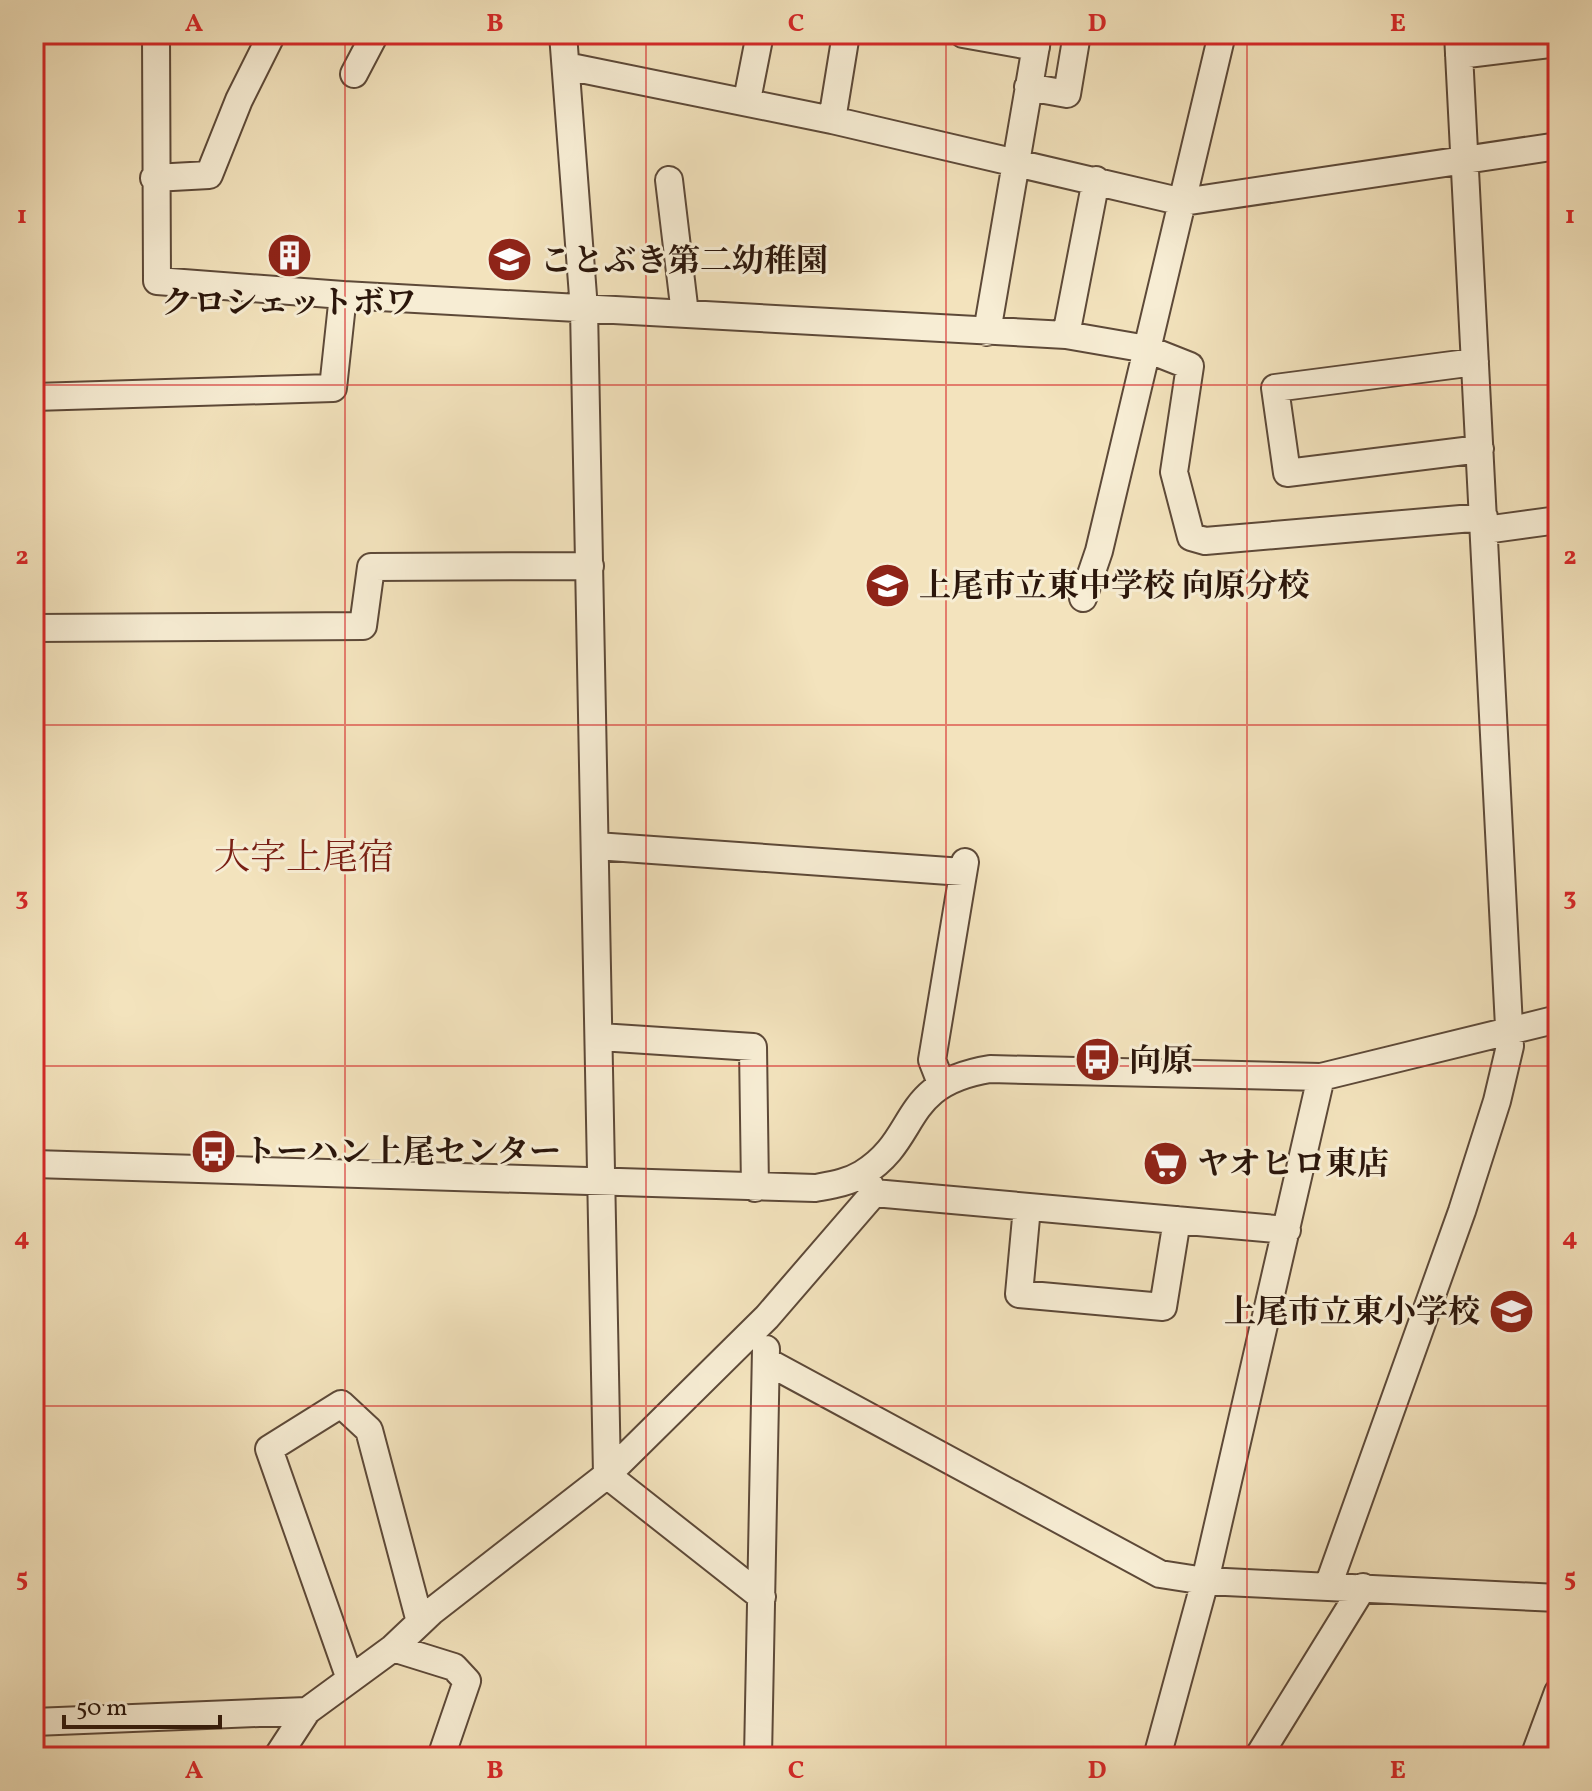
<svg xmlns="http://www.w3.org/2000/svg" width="1592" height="1791" font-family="Vollkorn,'Noto Serif JP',serif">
	<rect width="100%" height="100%" fill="#f3e3bd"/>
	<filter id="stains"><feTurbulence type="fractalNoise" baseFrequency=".0025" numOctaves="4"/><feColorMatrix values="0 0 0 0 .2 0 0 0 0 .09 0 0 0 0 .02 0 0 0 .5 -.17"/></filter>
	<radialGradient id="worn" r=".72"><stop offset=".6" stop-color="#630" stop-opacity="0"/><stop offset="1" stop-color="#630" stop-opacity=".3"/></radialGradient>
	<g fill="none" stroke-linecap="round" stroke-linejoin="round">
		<defs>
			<path id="minor" d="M156 34 157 281 343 295 1066 335 1147 349 1190 366 1174 472 1191 537 1205 541 1484 517
				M563 34 584 309 607 1475 762 1597
				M963 34 1036 47
				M1459 55 1558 43
				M566 66 832 120 846 34
				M354 74 375 34
				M1028 87 1067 94 1077 34
				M747 100 760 34
				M832 120 1183 202 1558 146
				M154 178 209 175 239 100 272 34
				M669 180 685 314
				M987 332 1038 34
				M1066 335 1096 180
				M1475 362 1275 388 1287 473 1480 449
				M34 397 333 388 343 295
				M1485 530 1558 520
				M1083 598 1099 551 1222 34
				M34 628 363 626 371 567 590 566
				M596 846 963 872
				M600 1037 753 1047 755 1188
				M941 1083 932 1060 965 862
				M34 1164 815 1188C831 1185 847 1183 862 1174 921 1138 898 1084 990 1069L1321 1077 1558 1019
				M867 1180 874 1193 1287 1230
				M1027 1207 1019 1294 1163 1307 1177 1220
				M766 1361 1160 1574 1205 1581 1558 1598
				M1328 1586 1462 1211 1497 1101 1510 1046 1458 34
				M393 1648 454 1667 467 1681 441 1757
				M350 1679 269 1449 341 1404 369 1430 420 1622
				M34 1722 307 1711
				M277 1757 307 1711 393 1648 431 1612 607 1475 767 1317 874 1193
				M758 1757 766 1349
				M1157 1757 1205 1581 1321 1077
				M1258 1757 1363 1587
				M1534 1757 1558 1692"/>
		</defs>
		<use href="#minor" stroke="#5d4938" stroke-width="30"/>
		<use href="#minor" stroke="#f7edd4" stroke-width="26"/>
	</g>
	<path fill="none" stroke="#d62828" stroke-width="2" stroke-opacity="0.55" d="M345 34V1757M646 34V1757M946 34V1757M1247 34V1757M34 385H1558M34 725H1558M34 1066H1558M34 1406H1558"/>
	<defs>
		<symbol id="building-disc" viewBox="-11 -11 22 22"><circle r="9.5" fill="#8f2418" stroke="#f7edd4"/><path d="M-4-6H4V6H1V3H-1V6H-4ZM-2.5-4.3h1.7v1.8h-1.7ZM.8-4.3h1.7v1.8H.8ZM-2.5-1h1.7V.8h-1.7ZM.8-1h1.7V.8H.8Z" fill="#fff"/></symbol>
		<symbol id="school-disc" viewBox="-11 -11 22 22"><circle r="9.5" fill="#8f2418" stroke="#f7edd4"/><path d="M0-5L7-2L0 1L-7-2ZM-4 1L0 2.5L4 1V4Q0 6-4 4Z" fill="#fff"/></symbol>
		<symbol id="bus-disc" viewBox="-11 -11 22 22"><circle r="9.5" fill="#8f2418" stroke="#f7edd4"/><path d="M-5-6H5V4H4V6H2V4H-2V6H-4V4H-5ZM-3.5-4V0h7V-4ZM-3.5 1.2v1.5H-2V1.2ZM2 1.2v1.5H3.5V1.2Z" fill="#fff"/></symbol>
		<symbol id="supermarket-disc" viewBox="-11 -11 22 22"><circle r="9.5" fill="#8f2418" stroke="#f7edd4"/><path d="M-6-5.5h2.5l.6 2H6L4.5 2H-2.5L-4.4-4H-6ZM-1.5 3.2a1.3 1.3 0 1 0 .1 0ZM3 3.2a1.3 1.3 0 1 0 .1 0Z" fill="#fff"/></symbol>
	</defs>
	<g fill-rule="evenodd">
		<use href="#building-disc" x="264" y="230" width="51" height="51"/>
		<use href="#school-disc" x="484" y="234" width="51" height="51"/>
		<use href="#school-disc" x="862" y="560" width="51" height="51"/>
		<use href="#bus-disc" x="1072" y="1034" width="51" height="51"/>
		<use href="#bus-disc" x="188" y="1126" width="51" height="51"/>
		<use href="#supermarket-disc" x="1140" y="1138" width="51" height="51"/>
		<use href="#school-disc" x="1486" y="1286" width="51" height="51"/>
	</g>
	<g text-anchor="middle" stroke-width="6" stroke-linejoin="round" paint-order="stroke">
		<g font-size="32" font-weight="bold" fill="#2b160b" stroke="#f7edd4" text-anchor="start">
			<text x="540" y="271">ことぶき第二幼稚園</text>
			<text x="289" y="313" text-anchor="middle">クロシェットボワ</text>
			<text x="919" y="596">上尾市立東中学校 向原分校</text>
			<text x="1129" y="1071">向原</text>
			<text x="244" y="1162">トーハン上尾センター</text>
			<text x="1197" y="1174">ヤオヒロ東店</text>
			<text x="1480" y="1322" text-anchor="end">上尾市立東小学校</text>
		</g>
		<g font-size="36" fill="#7a1f14" stroke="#f7edd4">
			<text x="304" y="869">大字上尾宿</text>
		</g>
	</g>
	<rect width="1592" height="1791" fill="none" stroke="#f3e3bd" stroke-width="88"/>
	<path d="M64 1715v12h156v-12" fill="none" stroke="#2b160b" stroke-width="4"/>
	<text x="76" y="1715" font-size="24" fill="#2b160b" stroke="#f7edd4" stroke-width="6" paint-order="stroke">50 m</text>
	<rect x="44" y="44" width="1504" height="1703" fill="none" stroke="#d62828" stroke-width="3"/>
	<g font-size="26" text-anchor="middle" font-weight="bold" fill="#d62828">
		<text x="194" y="31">A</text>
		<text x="495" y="31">B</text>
		<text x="796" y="31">C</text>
		<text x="1097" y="31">D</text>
		<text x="1398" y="31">E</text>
		<text x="22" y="223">1</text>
		<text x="1570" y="223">1</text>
		<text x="22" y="564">2</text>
		<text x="1570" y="564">2</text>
		<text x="22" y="905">3</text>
		<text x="1570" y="905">3</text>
		<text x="22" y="1245">4</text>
		<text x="1570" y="1245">4</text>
		<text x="22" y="1586">5</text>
		<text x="1570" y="1586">5</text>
		<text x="194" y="1778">A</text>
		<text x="495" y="1778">B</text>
		<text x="796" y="1778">C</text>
		<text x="1097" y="1778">D</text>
		<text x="1398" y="1778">E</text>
	</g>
	<rect width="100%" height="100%" filter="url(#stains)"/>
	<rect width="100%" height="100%" fill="url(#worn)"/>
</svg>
